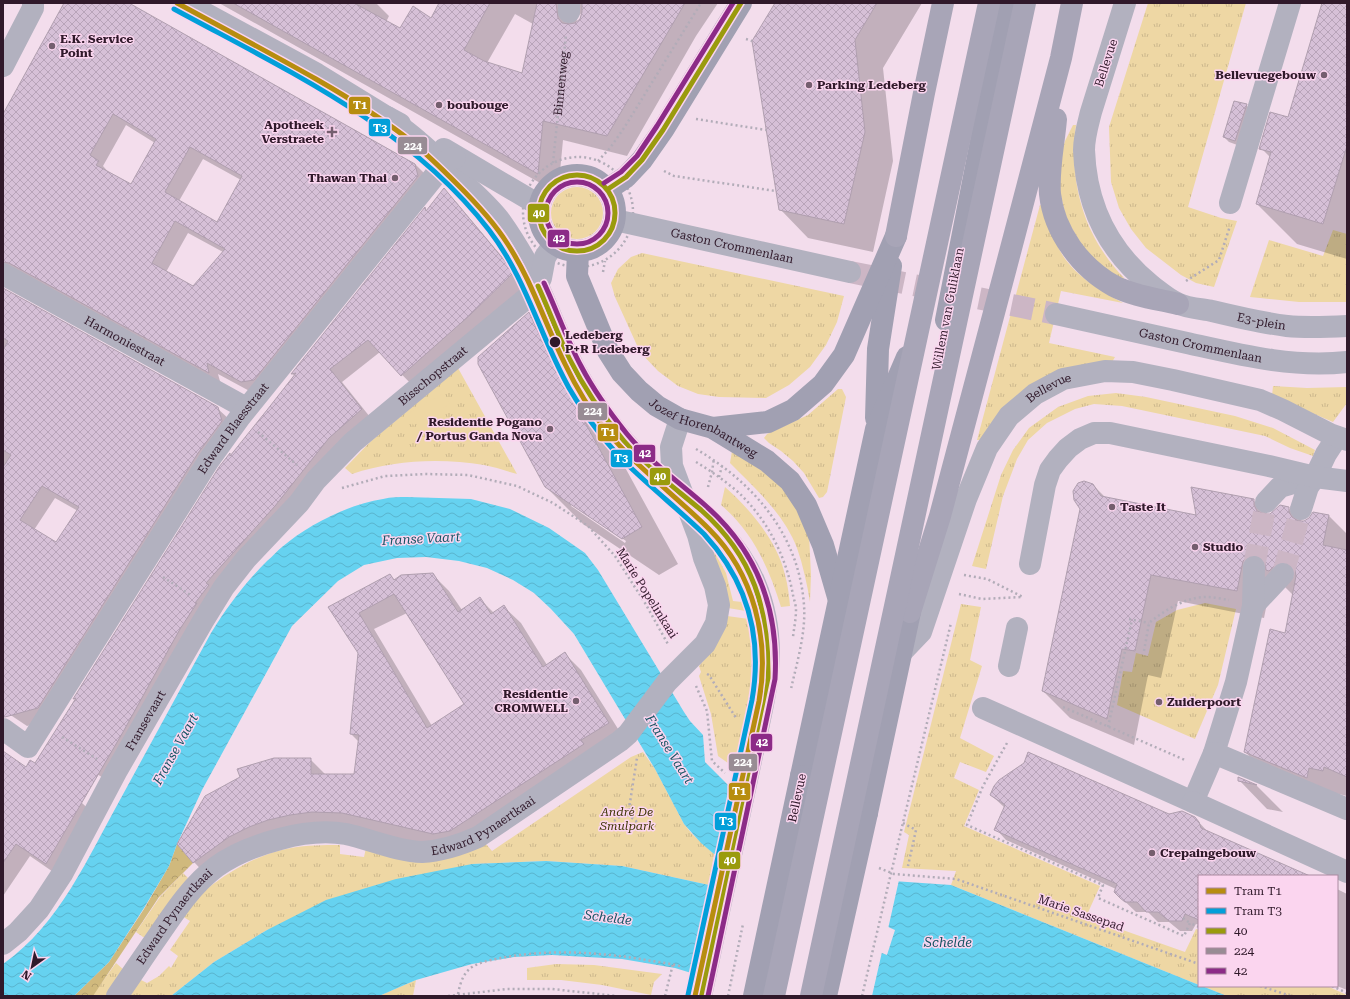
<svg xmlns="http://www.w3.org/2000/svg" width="1350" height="999" font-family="'Roboto Serif',serif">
	<defs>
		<pattern id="grass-tufts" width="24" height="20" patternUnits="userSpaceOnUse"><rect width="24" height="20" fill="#eed7a4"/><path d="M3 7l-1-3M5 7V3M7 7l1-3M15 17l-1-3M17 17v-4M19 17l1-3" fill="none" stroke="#ccb88d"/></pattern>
		<pattern id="forest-crowns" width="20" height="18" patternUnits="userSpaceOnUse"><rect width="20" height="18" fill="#d0b97d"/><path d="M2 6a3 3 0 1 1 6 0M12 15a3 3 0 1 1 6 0" fill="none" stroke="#b39e6c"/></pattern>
		<pattern id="water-waves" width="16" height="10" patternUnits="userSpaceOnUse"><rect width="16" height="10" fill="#66d2f0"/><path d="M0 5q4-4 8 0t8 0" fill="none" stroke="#59b4ce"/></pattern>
		<pattern id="building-cross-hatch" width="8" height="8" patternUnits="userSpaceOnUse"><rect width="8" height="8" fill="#d6c0d7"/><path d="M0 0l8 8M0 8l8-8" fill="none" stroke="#b8a4b9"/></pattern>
	</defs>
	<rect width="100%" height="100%" fill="#f3ddec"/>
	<path fill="url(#grass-tufts)" d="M1148 3H1246L1188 207 1221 218 1237 221 1214 287 1196 283 1181 275 1146 248 1131 229 1119 208 1111 182 1109 127Z
		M1073 125H1076C1069 183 1083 235 1124 278L1123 282 1087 254 1067 220 1060 193V156L1065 141Z
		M551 213a26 26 0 1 1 52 0a26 26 0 1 1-52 0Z
		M1040 205 1043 206C1048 220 1052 234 1058 247 1071 274 1098 289 1123 303L1061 291 1049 343 1115 357 1112 362 1090 364 980 440H977Z
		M1333 230 1347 234V302H1299L1250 297 1269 240 1323 256Z
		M642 253 844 296 837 322 826 345 810 367 789 385 766 398 719 397 698 394 678 386 658 371 640 352 615 297 611 283 618 269 631 257Z
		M458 368 517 474C506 471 495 467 484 465 440 458 394 460 352 474L345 468 370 442Z
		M1273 386 1307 388 1347 387V403L1333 422 1272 396Z
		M838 389H842L846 397 827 492 823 497 819 498 804 473 793 461 781 451 769 443 764 438 767 434 808 415Z
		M1116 393 1146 397 1235 416 1273 428 1315 450 1313 456 1290 448 1265 436 1122 406 1094 404 1075 409 1047 423 1028 440 1017 459 1003 496 986 569 972 566 1001 475 1013 450 1029 428 1058 407 1088 396Z
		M732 451 787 487 809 534 811 575 810 602C807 584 803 565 797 548 784 514 755 488 730 463Z
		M725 487C750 509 778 542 785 575 788 585 789 596 790 606L781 607C769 568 753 532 721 505Z
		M715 553 726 573 733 601 742 602 746 611 728 608 710 555Z
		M1205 603 1236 609 1218 685 1195 739 1117 705 1123 671 1132 672 1136 653 1148 656 1156 622 1177 610Z
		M961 604 981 607 970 660 982 666 960 738 994 756 986 772 960 762 954 778 979 790 964 826 1100 886 1086 917 1185 952 1196 929 1199 930V985L951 885 956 871 902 868 909 835 904 832Z
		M727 616 749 619 753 646V669L751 695 741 745 740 744 735 768 718 756 711 714 699 676 701 672 699 666 710 653Z
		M643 752 655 769 684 824 692 834 714 854 709 885 622 866 546 861 472 864 267 930 214 962 171 996H125L137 978 147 983 159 976 169 966 171 968 178 956 170 950 190 921 182 916C190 907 198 897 207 889 231 870 261 853 291 848 307 845 324 845 340 845V854L364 857 366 848 486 844 492 851 631 757Z
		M183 873 188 878 147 937H143L136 932 160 897Z
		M116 963 124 970 110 996H92Z
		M556 964 594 965 662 974 654 982 651 995 602 985 561 980H527V968Z
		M416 980 413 996H379Z
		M1202 986H1327L1347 995V996H1227Z"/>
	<path fill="url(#forest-crowns)" d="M177 844 193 863 159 897 93 996H74L109 962 144 909 169 866Z"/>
	<path fill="#eed7a4" d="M444 393 450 404 413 425 407 414Z"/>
	<path fill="url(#water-waves)" d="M407 497 471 499 510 509 549 528 585 553 598 570 684 712 690 721 703 735 705 762 783 840 893 881 951 885 1199 985V986H1202L1227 996H761L740 988 675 968 622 959 552 955 514 957 472 964 416 980 379 996H171L214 962 267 930 326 900 396 879 472 864 546 861 622 866 709 885 887 955 895 930 742 862 714 854 701 843 684 824 655 769 574 634 551 609 534 593 513 580 487 568 459 561 426 557 397 558 364 565 338 581 292 626 202 790 177 844 169 866 144 908 109 962 74 996H3V964C60 924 88 857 121 798 151 743 181 688 211 633 227 607 245 583 267 561 272 557 277 551 282 547 308 525 349 504 383 499 391 497 399 497 407 497Z"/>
	<path fill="#f3ddec" d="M731 786 784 839 894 879 899 880 888 929 742 864 716 856Z
		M711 884 882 952 872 996H755L691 975Z"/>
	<path fill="#0003" fill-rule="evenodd" d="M66 3H127L415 164 428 177 255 394 218 374 221 385 3 286V116ZM126 125 155 143 132 185 110 174 103 166ZM203 159 241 180 217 223 179 201ZM188 233 223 252 194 288 166 272Z
		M219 3H376L389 16 386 22 400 30 431 19 440 3H718L696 36 627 156 563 140 558 193ZM583 12 580 19 576 23 578 16ZM515 14 533 24 523 74 487 63Z
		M776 3H922L883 68 893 161 873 252 808 238 780 209Z
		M1323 3H1347V259L1297 244 1257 204 1271 158 1261 148 1289 118Z
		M1246 105 1251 110 1240 146 1229 142 1224 137Z
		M444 190 456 202 526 285 414 387 380 352 342 382 374 422 218 596 112 784 63 751 76 700 74 699 220 468 230 454 231 456 295 376 292 374 425 209 427 211Z
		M3 289 217 408 230 420 50 720 27 726 3 710ZM55 498 78 511 57 544 34 530Z
		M529 313 566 350 587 398 678 564 659 575 583 524 546 487ZM571 504 626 541 625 543 571 506Z
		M1093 485 1105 497 1197 516 1253 500 1268 515 1288 508 1303 522 1329 516 1347 534V796L1272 778 1245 752 1285 634 1293 595 1279 581 1270 588 1264 618 1178 601 1161 678 1148 675 1134 745 1070 718 1043 691Z
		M432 574 449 591 462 610 479 598 494 613 504 607 521 623 547 665 565 654 581 670 625 740 467 847 307 831 210 879 194 862 310 759 326 775H355L359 742 351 734 359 653 330 608 390 576 395 580ZM407 613 465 705 432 726 374 629Z
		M3 752 26 768 27 767 82 803 95 815 59 876 30 856 3 896Z
		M1239 778 1256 785 1283 812 1267 809 1239 780Z
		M991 795 1194 817 1209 833 1307 876H1199V925L1196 924 1192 931H1180L1169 922H1158L1148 912H1136L1115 892 1116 889 1006 840 996 829 1005 808Z
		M1337 889 1347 894V990L1337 986Z"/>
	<path fill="url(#building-cross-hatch)" stroke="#b09faf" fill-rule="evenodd" d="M64 3H129L415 164 418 176 254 380 241 382 207 363 209 373 9 263 3 262V114ZM113 114 156 139 131 184 96 165 99 161 90 155ZM190 147 242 176 217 222 165 192ZM175 221 225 249 193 286 152 263Z
		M233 3H354L400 28 413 6 431 18 439 3H490L464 50 484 61 522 73 537 3H556L558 18 562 23 569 24 575 23 580 19 582 12V3H685L607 136 543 121 538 174Z
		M775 3H877L855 40 865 132 844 224 779 210 752 41Z
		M1322 3H1347V146L1323 224 1256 204 1271 152 1259 149 1270 112 1288 117Z
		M1234 101 1247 104 1235 141 1223 137Z
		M444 188 514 272 470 315 401 376 368 340 330 369 362 409 329 438 275 506 206 583 209 585 195 603H197L180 629 123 732 46 864 16 844 3 863V751L26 767 30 760 35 763 76 698 73 699 219 467 230 453V456L267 410 296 373 291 374 425 207 426 211Z
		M3 288 218 407 222 421 198 453 38 708 5 717H3V467L11 455 3 450V350L8 341 3 338ZM42 486 79 507 56 542 20 520Z
		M529 312 551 360 642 527 622 539 545 487 478 364V357Z
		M1084 481 1093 484 1101 496 1196 515 1191 487 1254 499V505L1257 511 1264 514H1270L1280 505 1289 507V512L1292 517 1298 521H1304L1309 518 1313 512 1329 515 1323 545 1347 550V777L1324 767 1323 771 1309 768 1307 778 1244 752 1270 629 1285 633 1296 576 1295 570 1292 565 1286 562H1279L1269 571 1266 570 1265 561 1261 557 1254 555 1248 556 1243 561 1237 591 1151 575 1135 651 1122 649 1107 719 1042 691 1080 509 1074 500 1073 491 1078 483Z
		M433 573 458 612 480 597 491 614 504 605 543 667 565 652 609 723 581 740 584 744 450 831 433 834 342 813 312 812 290 815 268 820 249 827 229 837 193 863 177 844 205 796 240 777 237 769 274 758H311V774H354L359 735 350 734 358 653 328 607 390 574 394 580 401 575ZM394 594 464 704 427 728 359 613Z
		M1028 752 1169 814 1182 811 1195 817 1199 822 1201 828 1310 876H1199V920L1185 914 1182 921H1169L1158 912H1146L1137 902H1125L1120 898 1114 892 1117 884 994 830 1005 805 990 795 994 786 999 780 1024 763Z
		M1238 777 1257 785 1238 781Z"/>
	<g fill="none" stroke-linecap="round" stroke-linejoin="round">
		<path stroke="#ccb6c5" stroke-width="22" stroke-dasharray="22 11" stroke-linecap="butt" d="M850 272 1056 314
			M1254 567 1266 502
			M1283 574 1301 509"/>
		<g stroke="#b2acb8" stroke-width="2.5" stroke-dasharray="2 3" stroke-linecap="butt">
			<path d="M746 39 752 41"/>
			<path d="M696 119 766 130"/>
			<circle cx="578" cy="212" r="55"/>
			<path d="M598 161 610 148 624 128 701 3"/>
			<path id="s1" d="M553 163 566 34"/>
			<path d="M664 171 674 176 776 191"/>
			<path d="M603 272 605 261"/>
			<path d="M1186 281 1219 260 1230 226"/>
			<path d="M258 432 297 465"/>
			<path d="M696 449C754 483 799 535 804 605 806 633 797 662 791 689"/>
			<path d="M696 462C711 471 725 481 738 492 767 519 786 556 793 595 794 600 796 605 796 610 796 619 794 628 793 637"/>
			<path d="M719 477 722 466"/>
			<path d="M708 487 712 472 714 458"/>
			<path d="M342 488 385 476 425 474 468 475 517 486 553 503 588 526 615 556 645 603 669 646"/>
			<path d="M964 575 987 579 1023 597"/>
			<path d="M163 577 192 596"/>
			<path d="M959 594 982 599 1023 597"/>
			<path d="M1129 619 1149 623"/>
			<path d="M1144 651 1149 623C1165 610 1185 597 1207 597 1214 597 1222 599 1229 600"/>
			<path d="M707 674 709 675 736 718"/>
			<path d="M696 686 707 711 712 761 725 773"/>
			<path d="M1063 707 1185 760"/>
			<path d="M1108 727 1132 620"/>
			<path d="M62 737 97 759"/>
			<path d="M1007 743 983 786 967 825 1103 885 1098 898 1184 936 1190 923 1199 927"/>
			<path d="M628 815 637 758"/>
			<path d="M614 821 621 816 628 815 636 821 638 827"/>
			<path d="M903 823 916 830 908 866"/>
			<path d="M901 831 951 623"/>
			<path d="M879 868 894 874 956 879 1199 964"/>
			<path d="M1183 918 1190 923"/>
			<path d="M1260 986 1291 996"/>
			<path d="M1332 986 1347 993"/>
			<path d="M458 994C460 984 463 973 472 967 480 962 491 960 501 958 547 949 595 952 641 959 655 962 670 963 683 967"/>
			<path d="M448 996 507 989H552L617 996"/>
			<path d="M665 996 673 964"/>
		</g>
		<g stroke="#b2b1bf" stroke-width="22">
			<path d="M186 3 317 74 387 117 400 124"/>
			<path id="s2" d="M1125 3 1091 112C1088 124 1084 137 1084 150 1086 206 1108 251 1152 286 1160 292 1168 299 1177 303 1186 308 1202 309 1212 311 1237 317 1262 323 1287 326 1307 328 1327 327 1347 326"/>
			<path d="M569 12V3"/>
			<path d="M3 66 33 8V3"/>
			<path d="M387 117C398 125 408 132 418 141 433 153 446 167 461 181 475 194 490 207 501 222 511 236 520 251 528 265 542 292 552 320 564 347 577 377 596 407 617 433 628 447 641 460 654 472 693 508 733 532 755 583 780 643 766 691 753 751"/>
			<path d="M444 149 539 205"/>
			<path d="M1230 203 1290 3"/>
			<path id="s3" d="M615 220 850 272"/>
			<path id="s4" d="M3 274 246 408"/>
			<path id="s5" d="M1056 314C1100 324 1143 333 1187 343 1241 355 1292 368 1347 362"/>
			<path d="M1266 502 1280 487 1314 477"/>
			<path d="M1301 509 1308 487 1315 477 1326 454 1337 437"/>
			<path d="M1030 564 1045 485 1050 470 1058 459 1068 448 1080 439 1094 433H1110L1269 466 1315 477 1347 481"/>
			<path d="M1253 606 1283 574"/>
			<path id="s6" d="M900 654 921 632 966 499 987 448 1009 416 1035 394 1063 379 1105 371 1133 372 1173 380 1260 400 1283 410 1330 434 1347 440"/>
			<path d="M1009 666 1017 628"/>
			<path d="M983 708 1193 802 1214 753 1236 682 1253 606 1254 567"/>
			<path id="s7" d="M3 729 28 747 209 460 240 417 441 168 449 159 455 158"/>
			<path d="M1214 753 1347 809"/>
			<path d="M1193 802 1347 872"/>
			<path id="s8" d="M3 944 18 932 39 909 62 874 116 772 203 621 224 587 246 559 299 503 316 480 353 442 534 292 541 278 545 257 554 244"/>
			<path id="s9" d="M117 996C131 976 144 956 158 936 175 911 192 885 216 867 235 853 257 845 280 839 302 833 323 830 346 834 369 839 399 852 422 852 442 851 460 845 478 837L620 741 628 734 667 682 705 644 716 623 719 605 715 586 704 558 698 535 672 466 671 447 680 419"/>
		</g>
		<g stroke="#a1a0b2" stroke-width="22">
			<circle cx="577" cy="213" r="38"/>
			<path d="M608 189 626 177 642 160 663 130 741 3"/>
			<path id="s10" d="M578 251 577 276 608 351 622 373 639 391 657 406 680 419 713 428 767 461 790 481 806 505 823 545 838 597"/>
			<path d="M946 320 1008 3"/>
			<path d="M876 418 878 349 891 266"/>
			<path d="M713 428 768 422 793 410 823 384 844 355 896 236"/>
			<path d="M801 776 876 429 907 357"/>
			<path d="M867 813 910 612 903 594"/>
		</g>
		<path stroke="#a8a5b7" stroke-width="22" d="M1056 119C1054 143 1048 170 1050 194 1054 232 1081 268 1114 286 1133 296 1157 299 1178 304
			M896 236 924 93 943 3
			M910 612 940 516 1004 275 1061 58 1072 3"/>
		<path stroke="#b2acb8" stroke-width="2.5" stroke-dasharray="2 3" stroke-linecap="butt" d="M728 996 743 924
			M862 996 901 831"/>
		<path stroke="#b2b1bf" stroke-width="22" d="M701 996 753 751"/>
		<path stroke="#a1a0b2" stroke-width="22" d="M754 996 801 776
			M826 996 867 813"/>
		<path stroke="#a8a5b7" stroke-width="22" d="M774 996 989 3
			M811 996 1025 3"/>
		<defs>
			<path id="bus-1" d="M539 213a38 38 0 1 1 76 0a38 38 0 1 1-76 0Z
				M608 189 626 177 642 160 663 130 741 3
				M538 286C549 310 558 335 569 358 584 388 603 416 624 441 647 468 675 488 701 510 754 557 769 609 768 678L701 996"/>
			<path id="bus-2" d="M183 9C238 39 295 68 349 101 359 108 370 113 380 120 407 139 431 162 454 184 472 201 490 217 504 238 518 260 530 284 541 308 547 322 551 337 558 351 571 381 589 408 609 433 623 452 639 469 657 484 674 499 694 512 710 529 751 571 762 619 761 677L694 995"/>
			<path id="bus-3" d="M546 213a31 31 0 1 1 62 0a31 31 0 1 1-62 0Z
				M604 183 621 172 637 156 657 126 733 3
				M544 283C557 311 567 340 581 366 594 391 610 413 627 434 650 462 679 482 706 506 758 552 779 611 775 679L708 996"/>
		</defs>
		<use href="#bus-1" stroke="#fbd5ef" stroke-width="8"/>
		<use href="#bus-2" stroke="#fbd5ef" stroke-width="8"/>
		<use href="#bus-3" stroke="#fbd5ef" stroke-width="8"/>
		<use href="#bus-1" stroke="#9a9b0d" stroke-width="5"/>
		<use href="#bus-2" stroke="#988c94" stroke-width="5"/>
		<use href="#bus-3" stroke="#8c2b87" stroke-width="5"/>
		<defs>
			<path id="tram-1" d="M177 3C223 28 270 53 316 79 349 98 382 118 412 142 428 155 443 170 458 185 476 203 493 221 507 243 532 281 545 324 565 364 576 387 589 409 605 429 636 467 675 495 709 529 754 574 770 639 759 701L695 996"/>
			<path id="tram-2" d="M174 9C286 70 409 126 489 230 526 278 540 336 569 388 586 417 606 444 630 467 654 490 680 511 704 534 747 581 763 637 752 700L688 995"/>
		</defs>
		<use href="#tram-1" stroke="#fbd5ef" stroke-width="8"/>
		<use href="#tram-2" stroke="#fbd5ef" stroke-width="8"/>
		<use href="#tram-1" stroke="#b78d0f" stroke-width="5"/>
		<use href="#tram-2" stroke="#029fd9" stroke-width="5"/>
	</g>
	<g fill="#745e6e" stroke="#fbd5ef" stroke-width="1.5">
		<circle cx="52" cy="46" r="4"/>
		<circle cx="1324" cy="75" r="4"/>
		<circle cx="809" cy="85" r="4"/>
		<circle cx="439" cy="105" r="4"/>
		<path d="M330 126h4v4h4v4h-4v4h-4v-4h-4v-4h4z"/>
		<circle cx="395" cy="178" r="4"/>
		<circle cx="550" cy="429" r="4"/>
		<circle cx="1112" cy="507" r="4"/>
		<circle cx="1195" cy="547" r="4"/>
		<circle cx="576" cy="701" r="4"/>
		<circle cx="1159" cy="702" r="4"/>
		<circle cx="1152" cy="853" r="4"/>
	</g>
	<circle fill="#30192a" stroke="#fbd5ef" stroke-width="1.5" cx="555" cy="342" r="6"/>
	<g text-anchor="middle" stroke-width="3" stroke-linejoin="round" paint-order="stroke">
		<g font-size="12" font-weight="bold" fill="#30192a" stroke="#fbd5ef" text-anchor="start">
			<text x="60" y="43">E.K. Service<tspan x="60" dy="14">Point</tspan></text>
			<text x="1316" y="79" text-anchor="end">Bellevuegebouw</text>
			<text x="817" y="89">Parking Ledeberg</text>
			<text x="447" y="109">boubouge</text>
			<text x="324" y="129" text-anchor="end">Apotheek<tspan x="324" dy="14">Verstraete</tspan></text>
			<text x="387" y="182" text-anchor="end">Thawan Thai</text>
			<text x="542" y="426" text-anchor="end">Residentie Pogano<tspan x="542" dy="14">/ Portus Ganda Nova</tspan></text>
			<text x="1120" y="511">Taste It</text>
			<text x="1203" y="551">Studio</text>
			<text x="568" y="698" text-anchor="end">Residentie<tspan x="568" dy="14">CROMWELL</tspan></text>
			<text x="1167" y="706">Zuiderpoort</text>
			<text x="1160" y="857">Crepaingebouw</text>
		</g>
		<g font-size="12" fill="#30192a" stroke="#fbd5ef">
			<text transform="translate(1106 63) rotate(-72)" y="4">Bellevue</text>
			<text dy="4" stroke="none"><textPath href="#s1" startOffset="80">Binnenweg</textPath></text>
			<text dy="4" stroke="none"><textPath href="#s3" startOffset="120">Gaston Crommenlaan</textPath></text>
			<text transform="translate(948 309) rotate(-79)" y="4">Willem van Guliklaan</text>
			<text dy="4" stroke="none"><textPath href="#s2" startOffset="427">E3-plein</textPath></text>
			<text dy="4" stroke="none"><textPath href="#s4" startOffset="139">Harmoniestraat</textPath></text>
			<text dy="4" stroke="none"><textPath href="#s5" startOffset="148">Gaston Crommenlaan</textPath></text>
			<text dy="4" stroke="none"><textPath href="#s8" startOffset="720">Bisschopstraat</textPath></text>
			<text dy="4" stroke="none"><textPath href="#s6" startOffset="314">Bellevue</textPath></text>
			<text dy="4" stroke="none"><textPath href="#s10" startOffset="232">Jozef Horenbantweg</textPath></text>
			<text dy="4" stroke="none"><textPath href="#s7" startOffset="410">Edward Blaesstraat</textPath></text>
			<text transform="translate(647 593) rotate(58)" y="4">Marie Popelinkaai</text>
			<text dy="4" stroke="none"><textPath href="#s8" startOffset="267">Fransevaart</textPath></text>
			<text transform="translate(797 798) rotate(-78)" y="4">Bellevue</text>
			<text dy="4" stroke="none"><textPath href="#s9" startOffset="446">Edward Pynaertkaai</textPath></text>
			<text transform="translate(1081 913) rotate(19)" y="4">Marie Sassepad</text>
			<text dy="4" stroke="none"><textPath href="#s9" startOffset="98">Edward Pynaertkaai</textPath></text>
		</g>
		<g font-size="12" font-weight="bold" fill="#30192a" stroke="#fbd5ef" text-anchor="start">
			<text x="565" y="339">Ledeberg<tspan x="565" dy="14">P+R Ledeberg</tspan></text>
		</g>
		<g font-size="12" font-style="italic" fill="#403705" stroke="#fbd5ef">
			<text x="627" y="816">André De<tspan x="627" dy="14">Smulpark</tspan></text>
		</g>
		<g font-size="13" font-style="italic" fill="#145362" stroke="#fbd5ef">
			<text transform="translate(421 538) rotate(-3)" y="5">Franse Vaart</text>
			<text transform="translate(175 749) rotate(-61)" y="5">Franse Vaart</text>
			<text transform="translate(670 749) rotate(58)" y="5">Franse Vaart</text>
			<text transform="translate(608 917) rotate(7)" y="5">Schelde</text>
			<text x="948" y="947">Schelde</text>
		</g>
	</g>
	<g stroke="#fbd5ef" stroke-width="1.5">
		<rect x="348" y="96" width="23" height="19" rx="4" fill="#b78d0f"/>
		<rect x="368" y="118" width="23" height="19" rx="4" fill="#029fd9"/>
		<rect x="397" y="136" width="31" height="19" rx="4" fill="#988c94"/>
		<rect x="527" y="203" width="23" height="20" rx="4" fill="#9a9b0d"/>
		<rect x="547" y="229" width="23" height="19" rx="4" fill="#8c2b87"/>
		<rect x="577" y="402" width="31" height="19" rx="4" fill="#988c94"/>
		<rect x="597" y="423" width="22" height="19" rx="4" fill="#b78d0f"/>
		<rect x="633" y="444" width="23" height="19" rx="4" fill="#8c2b87"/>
		<rect x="610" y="449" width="23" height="19" rx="4" fill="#029fd9"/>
		<rect x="649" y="467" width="22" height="19" rx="4" fill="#9a9b0d"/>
		<rect x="750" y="733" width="23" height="19" rx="4" fill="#8c2b87"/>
		<rect x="728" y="753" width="30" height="19" rx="4" fill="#988c94"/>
		<rect x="728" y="782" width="23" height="19" rx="4" fill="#b78d0f"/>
		<rect x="714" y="812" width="23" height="19" rx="4" fill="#029fd9"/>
		<rect x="718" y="851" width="23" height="19" rx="4" fill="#9a9b0d"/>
	</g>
	<g font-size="11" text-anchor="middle" font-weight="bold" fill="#fff">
		<text x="360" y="109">T1</text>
		<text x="380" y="132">T3</text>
		<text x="413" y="150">224</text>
		<text x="539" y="217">40</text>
		<text x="559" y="242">42</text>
		<text x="593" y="415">224</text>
		<text x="608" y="436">T1</text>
		<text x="645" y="457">42</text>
		<text x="621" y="462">T3</text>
		<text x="660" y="480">40</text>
		<text x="762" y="746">42</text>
		<text x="743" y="766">224</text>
		<text x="739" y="795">T1</text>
		<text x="726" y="825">T3</text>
		<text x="730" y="864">40</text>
	</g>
	<rect width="1350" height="999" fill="none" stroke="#30192a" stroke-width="8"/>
	<rect x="1198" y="875" width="140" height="112" fill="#fbd5ef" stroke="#aa8aa0"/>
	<rect x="1206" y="888" width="20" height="6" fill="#b78d0f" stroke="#aa8aa0"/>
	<text x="1234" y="895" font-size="12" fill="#30192a">Tram T1</text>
	<rect x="1206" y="908" width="20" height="6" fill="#029fd9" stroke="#aa8aa0"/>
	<text x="1234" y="915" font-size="12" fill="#30192a">Tram T3</text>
	<rect x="1206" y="928" width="20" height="6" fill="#9a9b0d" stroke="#aa8aa0"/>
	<text x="1234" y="935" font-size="12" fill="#30192a">40</text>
	<rect x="1206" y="948" width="20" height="6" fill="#988c94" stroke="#aa8aa0"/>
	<text x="1234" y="955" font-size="12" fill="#30192a">224</text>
	<rect x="1206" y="968" width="20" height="6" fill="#8c2b87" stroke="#aa8aa0"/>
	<text x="1234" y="975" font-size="12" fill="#30192a">42</text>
	<g transform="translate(32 967) rotate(213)" stroke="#fbd5ef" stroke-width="3" paint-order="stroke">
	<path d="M0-3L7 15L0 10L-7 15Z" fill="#30192a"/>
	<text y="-6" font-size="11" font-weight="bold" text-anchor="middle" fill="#30192a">N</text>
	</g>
</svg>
